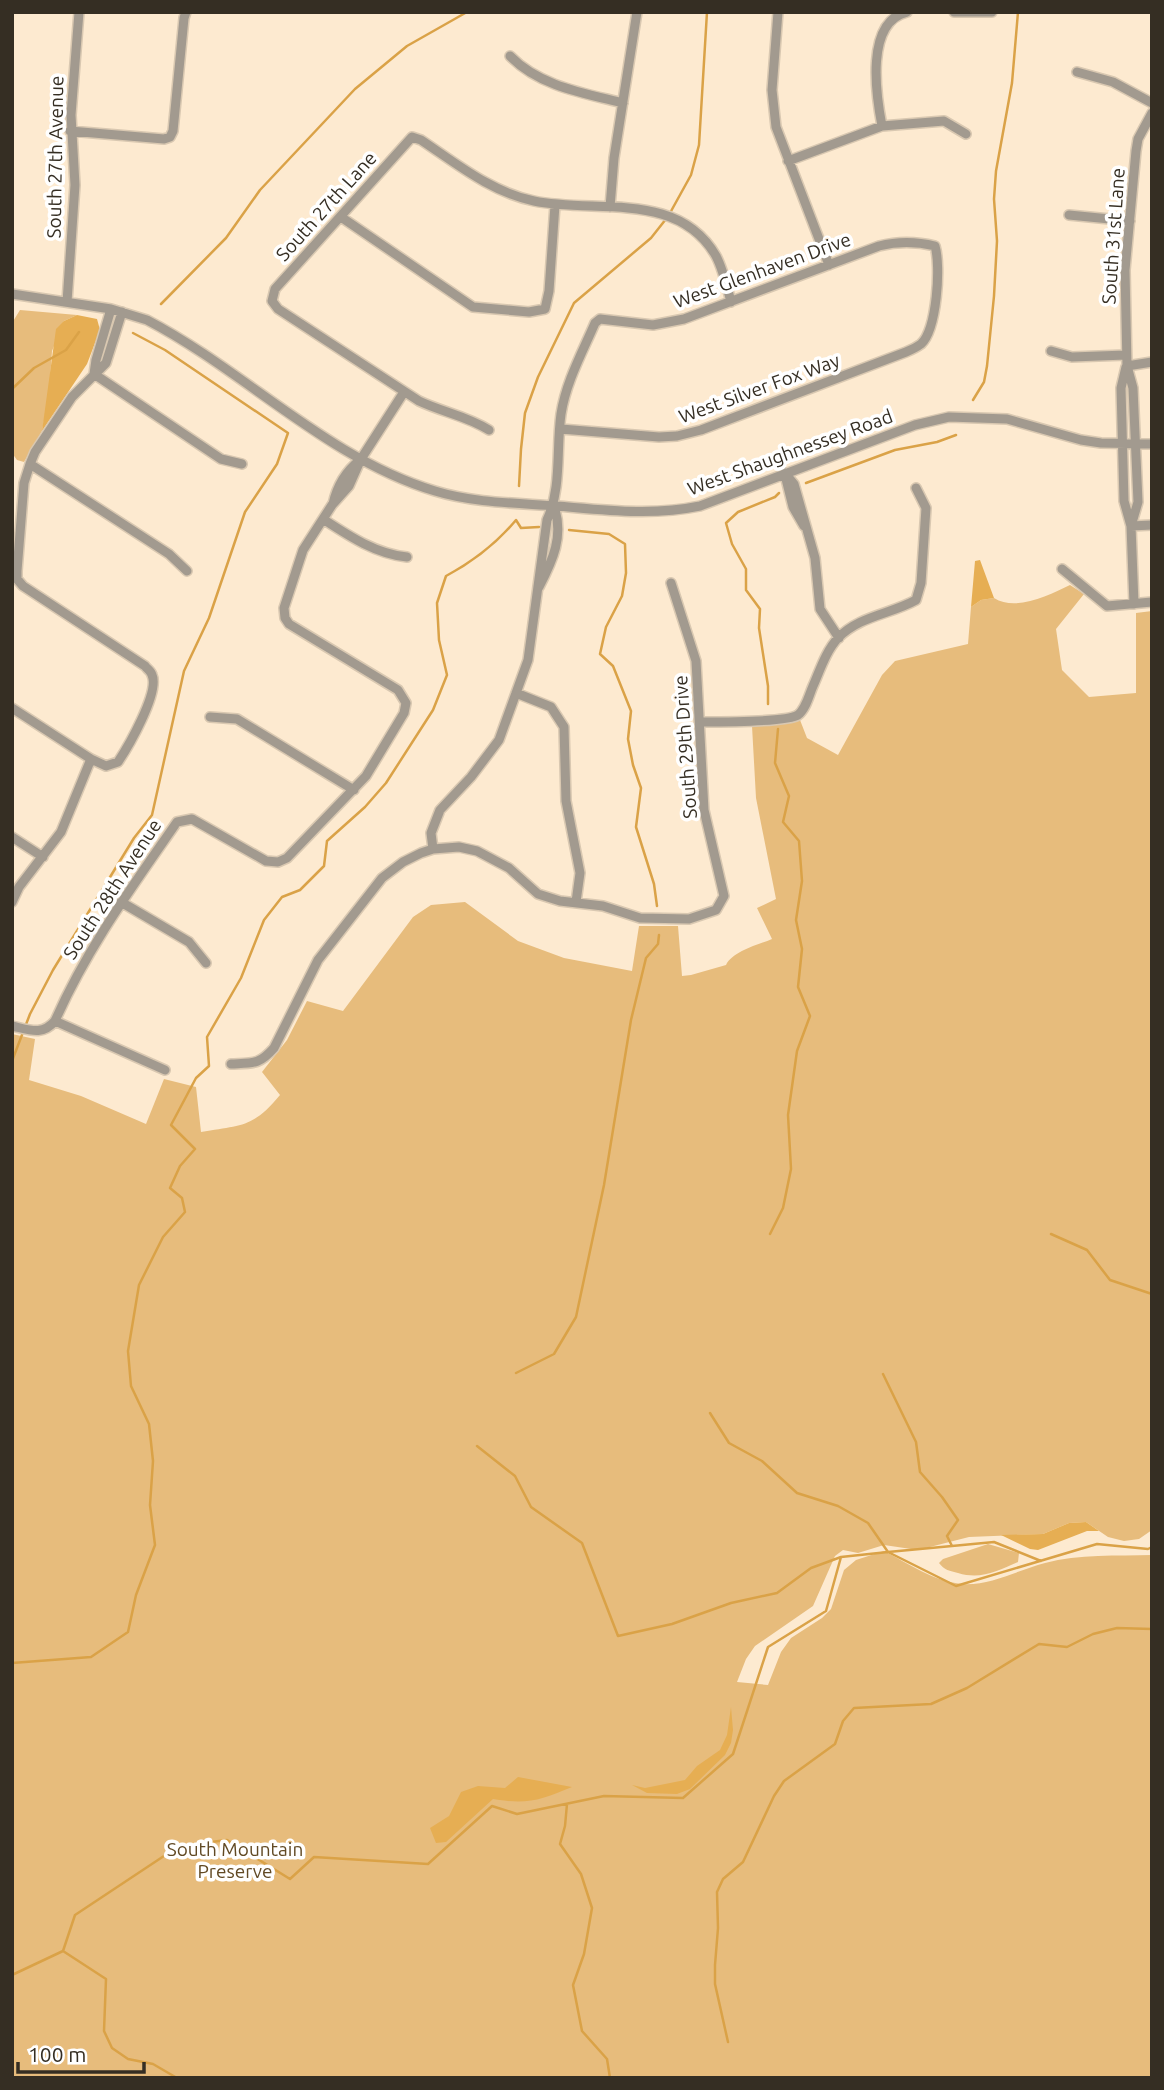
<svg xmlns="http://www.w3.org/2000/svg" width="1164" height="2090" font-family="Ubuntu,sans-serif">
	<rect width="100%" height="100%" fill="#fdead0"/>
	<path fill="#e7bc7c" d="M20 310 77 315 64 321 52 351 49 394 42 431 24 462 17 460 12 453V323Z
		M1070 585 1084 594 1056 629 1062 670 1089 697 1136 693V613L1152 611V1530L1139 1539 1124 1541 1108 1537 1086 1522 1069 1523 1043 1534 969 1537 918 1550 884 1545 858 1553 843 1550 835 1556 813 1606 755 1646 746 1659 737 1682 768 1685 781 1652 791 1638 822 1618 831 1609 844 1570 856 1560 884 1551C909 1564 933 1581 962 1584 990 1586 1018 1570 1045 1563 1079 1554 1117 1556 1152 1555V2078H12V1034L35 1039 29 1080 81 1096 146 1124 164 1079 196 1087 201 1132C241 1125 253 1128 280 1095L262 1072 287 1040 307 1001 343 1011 413 917 431 905 465 902 518 941 564 958 632 971 639 926H678L682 976 691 975 726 965C733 951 758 945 772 939L757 908 776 899 756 798 752 726 800 720 807 738 838 755 882 675 895 661 968 644 971 607 981 600 994 598C1016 612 1049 595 1070 585Z
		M988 1544 1019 1553 1018 1562C997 1571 981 1580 958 1573 950 1571 944 1570 939 1563L943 1559Z"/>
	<path fill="#e6ae53" d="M77 315 97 319 100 330 87 364 42 431 56 329 64 321Z
		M980 560 994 598 981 600 971 607 975 561Z
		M1086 1522 1099 1531H1087L1038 1550 1030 1549 1001 1535 1043 1534 1069 1523Z
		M731 1707 733 1730 731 1743 725 1755 690 1789 677 1794 647 1793 632 1785 645 1788 685 1780 697 1766 720 1750 727 1735Z
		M518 1777 572 1787C540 1800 528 1805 493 1799L446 1842 436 1843 430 1828 449 1816 461 1792 478 1786 505 1788Z"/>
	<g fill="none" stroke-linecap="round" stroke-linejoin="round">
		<path stroke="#daa247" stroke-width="2.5" d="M670 213 691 175 699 145 707 12
			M161 304 226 238 260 190 355 89 407 46 467 12
			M12 389 34 368 66 350 79 332
			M973 400 984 382 987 366 994 296 997 241 994 199 996 171 1012 83 1018 12
			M806 483 895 450 937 442 956 435
			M519 486 521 449 525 413 538 377 574 303 651 238 666 219
			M569 530 609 534 625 544 626 573 622 596 606 627 600 654 613 666 631 711 628 739 633 765 641 788 636 827 654 884 657 906
			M768 704V686L759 628 760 609 746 590V569L732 544 726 523 738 512 775 497 779 493
			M12 1061 30 1014 53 970 134 838 152 815 184 671 209 618 245 512 277 464 288 433 165 350 133 333
			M770 1234 783 1208 791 1169 788 1115 797 1051 810 1016 798 987 802 949 796 920 802 881 799 841 783 822 789 796 775 763 778 729
			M1051 1234 1087 1250 1110 1280 1152 1294
			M516 1373 554 1354 576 1317 604 1185 631 1020 646 958 658 944 659 935
			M883 1374 916 1442 920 1472 942 1497 958 1520 947 1536 952 1546 994 1542 1041 1561
			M710 1413 729 1443 762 1461 797 1493 838 1506 868 1523 888 1552 952 1546
			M477 1446 515 1476 531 1507 582 1543 618 1636 672 1624 731 1603 777 1593 811 1568 841 1557
			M12 1663 91 1657 128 1632 136 1595 155 1545 150 1505 153 1461 149 1424 131 1386 128 1351 139 1285 163 1237 185 1212 182 1198 170 1188 180 1166 195 1149 171 1125 196 1078 209 1066 207 1037 241 978 264 920 282 897 300 890 324 866 327 841 365 807 386 783 433 710 447 675 439 640 437 603 446 576C474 561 496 544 516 520L521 528 539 527
			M567 1804 565 1826 560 1844 581 1874 592 1908 584 1954 573 1985 582 2031 607 2059 610 2078
			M63 1951 106 1979 104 2031 112 2048 128 2059 153 2064 177 2078
			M12 1975 63 1951 75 1915 179 1846 227 1840 290 1879 314 1857 428 1864 492 1806 517 1814 604 1796 683 1798 733 1754 768 1647 826 1611 841 1557 888 1552 956 1586 1097 1544 1148 1549 1152 1547
			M728 2042 715 1984V1965L718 1928 717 1892 723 1879 743 1862 774 1796 784 1781 835 1744 843 1721 854 1708 931 1704 967 1688 1039 1644 1067 1647 1093 1634 1117 1628 1152 1629"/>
		<defs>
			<path id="minor" d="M778 12 772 90 776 127 829 265
				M954 12H992
				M510 56C539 86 583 93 623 103
				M1077 72 1113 82 1152 103
				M882 126C876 95 865 22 907 12
				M70 131 164 139 170 137 173 131 184 18 186 12
				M788 161 882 126 944 121 966 134
				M610 207 614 158 637 12
				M1069 215 1130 221
				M341 217 473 307 529 312 545 309 549 291 555 205
				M12 294 111 309 147 320C245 371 328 459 435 491 474 503 516 503 557 506 605 510 652 516 700 506L915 425 949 417 1007 419 1081 440 1101 443 1152 444
				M67 302 75 185 71 115 79 12
				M1051 351 1072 357 1126 355
				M1127 366 1152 362
				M1126 367 1121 388 1124 501 1131 526 1134 604
				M94 374 221 459 242 464
				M94 374 96 360 111 309
				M489 430C467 416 442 412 419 401L278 309 272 301 275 289 412 137 421 140C457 164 491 192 534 201 596 214 678 190 716 256 723 269 727 287 731 302
				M30 464 169 554 187 571
				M785 473 794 484 815 558 820 609 839 638
				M785 475 793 507 804 526
				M333 504C337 486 346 471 360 460
				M323 519C349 536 376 554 407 557
				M1131 526 1138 502 1133 388 1127 366 1125 270 1136 151 1138 139 1152 113
				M1131 526 1152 525
				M1062 569 1107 606 1152 602
				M539 587C553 560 564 536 554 506
				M516 693 551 707 564 727 566 801 580 873 576 902
				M12 708 91 759 106 766 118 762C128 747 160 692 152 675 151 671 147 669 145 666L23 586 17 579V571L24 483 30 464 35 452 72 397 106 363 122 312
				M210 717 237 719 354 790
				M701 722C717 722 788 722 798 715 806 709 809 695 813 686 820 670 826 651 838 638 859 616 891 614 916 600L921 583 926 508 916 488
				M12 837 43 857
				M433 849 431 833 440 810 471 777 499 740 528 660 547 520C562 488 556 449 561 414 566 382 582 353 595 323L600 319 653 325 684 319 879 246C898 241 915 241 935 246 941 266 937 329 921 344 917 347 911 350 906 352L701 430 677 436 659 437 561 429
				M12 902 19 887 61 832 91 759
				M121 902 189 942 206 963
				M55 1021C87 948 132 887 177 822L192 819 266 861 278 862 287 858 366 776 404 713 406 703 398 690 289 624 285 618 284 608 303 550 332 505 349 486 361 459 404 392
				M12 1026C30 1030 42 1036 55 1021L165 1070
				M231 1064C253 1063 259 1065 274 1048L318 960 382 878 403 862 421 853 433 849 459 847 477 851 509 868 538 894 560 901 603 906 640 918 689 919 716 910 724 896 704 810 696 661 671 583"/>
		</defs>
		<use href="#minor" stroke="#d9c8b1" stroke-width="12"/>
		<use href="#minor" stroke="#a29a8f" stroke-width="9"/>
	</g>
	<g text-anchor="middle" stroke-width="7" stroke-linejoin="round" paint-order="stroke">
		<g font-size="19" fill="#352e23" stroke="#fff">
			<text transform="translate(55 157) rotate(-89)" y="7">South 27th Avenue</text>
			<text transform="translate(326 206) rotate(-48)" y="7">South 27th Lane</text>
			<text transform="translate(1113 236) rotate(-86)" y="7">South 31st Lane</text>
			<text transform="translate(762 270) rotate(-20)" y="7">West Glenhaven Drive</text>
			<text transform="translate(759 388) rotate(-20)" y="7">West Silver Fox Way</text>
			<text transform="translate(790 452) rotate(-20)" y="7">West Shaughnessey Road</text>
			<text transform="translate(685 747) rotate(-94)" y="7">South 29th Drive</text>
			<text transform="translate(112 889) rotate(-57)" y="7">South 28th Avenue</text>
		</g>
		<g font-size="19" fill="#614924" stroke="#fff">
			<text x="235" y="1856">South Mountain<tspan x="235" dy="22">Preserve</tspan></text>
		</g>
	</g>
	<rect width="1164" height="2090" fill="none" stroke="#352e23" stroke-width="28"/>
	<path d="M18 2062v10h126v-10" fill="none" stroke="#352e23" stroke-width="3.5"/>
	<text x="28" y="2062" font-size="21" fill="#352e23" stroke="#ffffff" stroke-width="5" paint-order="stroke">100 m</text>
</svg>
